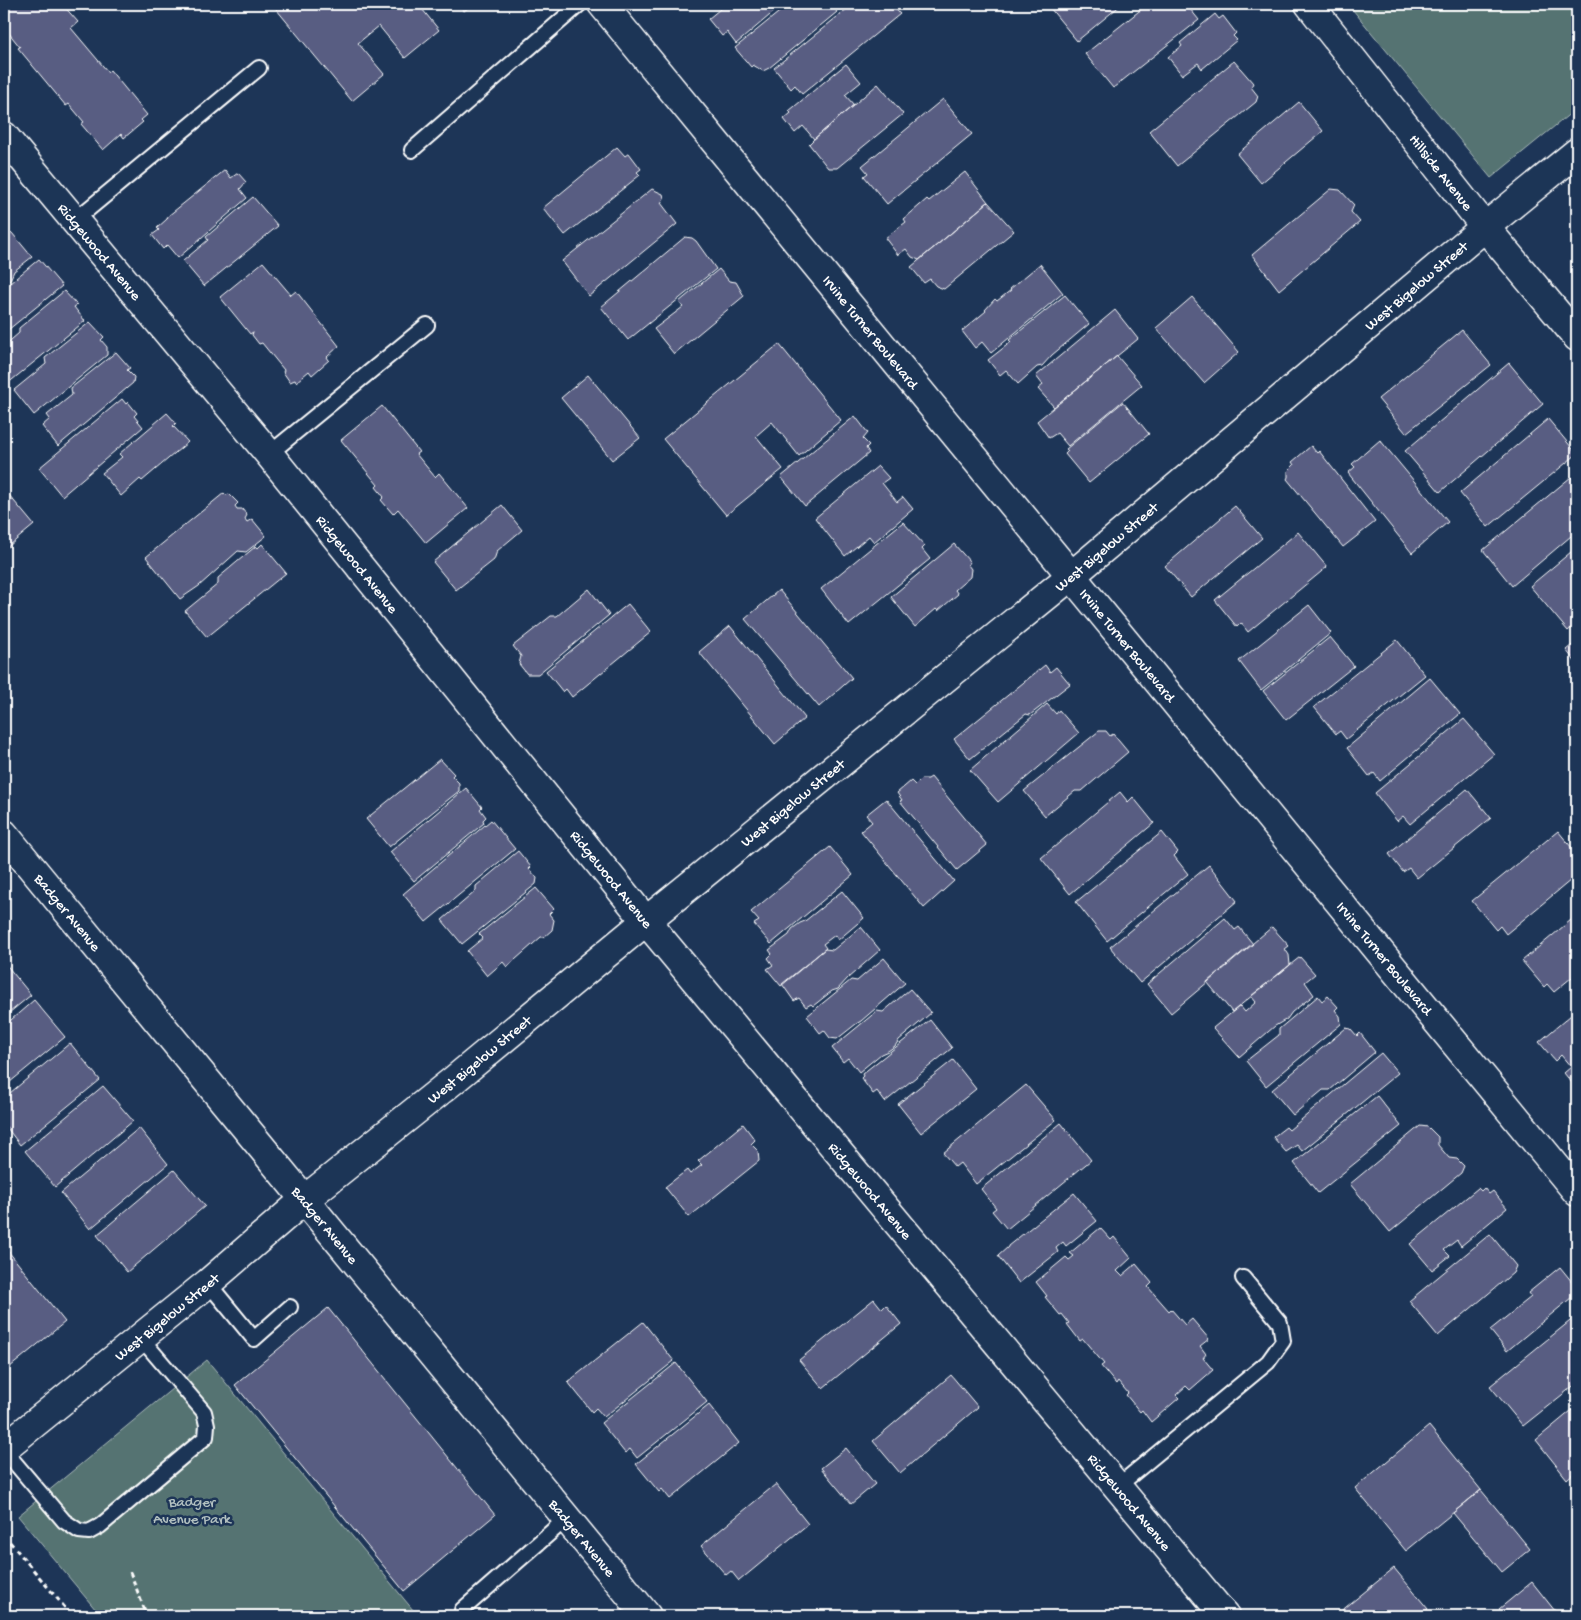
<svg xmlns="http://www.w3.org/2000/svg" width="1581" height="1620" font-family="'Gochi Hand',sans-serif">
	<rect width="100%" height="100%" fill="#1d3557"/>
	<filter id="ink" filterUnits="userSpaceOnUse"><feTurbulence type="fractalNoise" baseFrequency=".02" numOctaves="2"/><feDisplacementMap in="SourceGraphic" scale="10" xChannelSelector="R" yChannelSelector="G"/><feConvolveMatrix kernelMatrix="1 2 1 2 8 2 1 2 1" color-interpolation-filters="sRGB"/></filter>
	<g filter="url(#ink)">
		<path fill="#547372" stroke="#aab9b8" d="M1348 4H1577V108L1491 178Z
			M207 1360 418 1616H101L18 1516Z"/>
		<path fill="#585d82" stroke="#fff" d="M4 4H62L78 22 71 28 108 72 110 70 147 115 141 120 143 122 124 138 121 134 103 150 81 124 84 122 69 104 66 106 18 48 20 47 4 27Z
			M272 4H418L439 30 405 58 379 26 358 43 384 74 352 101Z
			M458 4H473L464 11Z
			M709 4H724L720 7H712Z
			M726 4H783L736 44 727 32 722 36 708 19Z
			M789 4H831L837 12 769 68 763 71 753 65 751 67 735 48Z
			M853 4H891L900 14 802 94 795 85 791 89 774 68Z
			M1055 4H1122L1077 41 1050 8Z
			M1148 4H1186L1199 20 1113 88 1085 54Z
			M1215 14 1219 19 1223 16 1236 33 1233 36 1237 40 1202 69 1198 63 1182 75 1168 57 1182 46 1180 43Z
			M1234 61 1253 83 1251 87 1258 96 1256 102 1177 166 1149 131Z
			M846 64 861 82 845 95 854 105 814 139 803 126 795 133 784 119 791 113 789 111Z
			M878 84 903 114 837 168H828L809 144 814 139Z
			M943 99 972 134 887 204 864 176 868 173 862 166Z
			M1299 102 1323 131 1261 183 1237 154Z
			M617 147 625 156 629 153 641 169 637 172 640 175 565 235 543 208Z
			M225 170 231 178 238 173 246 182 240 189 247 198 178 258 167 245 163 249 152 235 159 230 157 228 167 219 168 216Z
			M965 172 988 202 919 260 912 257 906 249 898 255 885 238 906 222 904 219 927 199 929 201Z
			M652 189 663 194 664 198 661 203 677 224 589 296 562 261Z
			M1331 189 1340 190 1354 205 1351 212 1360 222 1279 290 1252 255Z
			M253 197 278 226 204 286 183 261 208 240 206 237Z
			M988 202 1014 231 944 289 936 286 930 279 924 283 911 267Z
			M12 233 32 257 14 271 10 280 4 285V240Z
			M685 237 692 238 696 241 716 269 628 340 601 307Z
			M39 259 62 286 8 330 4 325V288Z
			M263 262 291 295 296 291 339 346 327 357 329 360 312 375 309 371 296 382 295 380 290 382 283 372 284 370 262 343 259 344 252 335 253 332 250 334 220 297Z
			M1040 264 1063 293 991 353 982 342 975 348 962 331 986 311 985 310 995 299 997 301 1011 290 1010 289Z
			M719 269 729 281 736 282 744 296 674 354 654 329 683 307 679 302Z
			M64 291 77 305 74 307 85 321 7 384 4 381V346L19 333V328Z
			M1065 295 1089 324 1052 355 1042 366 1037 367 1018 384 1006 370 1000 375 988 360 1011 342 1009 340Z
			M1192 297 1239 352 1204 383 1156 328Z
			M1115 310 1138 339 1054 407 1038 389 1043 385 1036 376Z
			M90 322 104 337 101 340 107 347V355L34 415 14 390 46 364 45 358Z
			M1462 330 1491 365 1406 433 1378 399Z
			M779 344 841 420 799 456 772 422 756 436 783 469 726 515 663 439Z
			M116 352 130 368 127 370 134 377 133 383 58 446 42 426 50 419 47 415 72 395 71 388Z
			M1117 356 1142 385 1068 446 1057 433 1049 438 1037 421Z
			M1509 363 1543 404 1440 492 1405 451Z
			M588 375 640 438 612 460 561 398Z
			M122 399 126 404 128 402 137 413 134 416 143 427 62 496 39 468Z
			M1123 402 1149 434 1089 483 1065 454 1068 451 1066 449Z
			M382 406 419 452 416 454 435 477 439 473 468 508 426 543 398 509 393 514 381 500 384 497 376 487 378 485 341 440Z
			M167 413 176 423 173 426 188 442 142 481 140 479 121 496 102 473 122 457 119 454Z
			M855 416 868 433 863 439 869 445 866 448 869 453 805 506 781 477Z
			M1548 419 1577 454 1488 527 1460 493Z
			M1380 440 1448 522 1412 553 1348 473 1355 467 1352 464Z
			M1311 446 1317 453 1319 451 1375 522 1343 547 1287 479 1288 477V471L1294 465 1292 462Z
			M878 466 889 478 882 483 897 502 903 497 913 509 874 542 869 536 845 556 815 518Z
			M1571 477 1577 484V531L1512 586 1483 550Z
			M4 489 34 525 4 550Z
			M224 493 226 495 229 494 238 503 235 506 237 509H242L247 515 245 519 247 522 252 519 266 536 246 552 238 551 199 586 180 599 146 557Z
			M502 505 522 530 497 551 494 560 456 590 433 562Z
			M1235 506 1262 538 1191 597 1165 566Z
			M903 522 925 546 922 549 930 559 849 625 821 589Z
			M1298 532 1327 567 1248 632 1241 623 1237 627 1215 600Z
			M262 544 286 573 207 637 185 611 218 584V578L256 546 258 548Z
			M954 544 970 562 968 565 971 569 970 577 955 590 958 594 938 611 936 609 915 627 891 597Z
			M1577 547V623L1568 631 1530 586Z
			M589 589 609 615 538 674H527L519 664 521 656 513 646 551 616H557Z
			M779 590 852 678 819 707 745 619Z
			M628 604 651 632 572 697 566 689 563 692 546 671Z
			M1309 605 1331 633 1261 690 1239 661Z
			M730 626 805 718 775 744 699 652Z
			M1330 637 1354 666 1286 720 1263 691Z
			M1397 640 1425 675 1346 739 1340 731 1336 734 1314 707Z
			M1577 641V664L1566 650Z
			M1045 665 1050 672 1056 667 1070 684 1030 715 1026 714 970 759 954 739Z
			M1430 678 1460 714 1380 781 1374 773 1369 776 1347 748Z
			M1047 704 1056 714 1059 710 1079 733 998 802 970 770Z
			M1464 719 1494 754 1410 824 1403 816 1397 821 1375 793Z
			M1099 731H1106L1110 736 1113 734 1128 752 1082 791H1075L1045 816 1024 791Z
			M440 759 454 774 452 776 459 783V791L389 847 366 819Z
			M931 777 987 845 957 870 900 801 902 800 897 793 911 781 915 785 921 779H928Z
			M466 788 482 807 480 809 486 817 483 820 484 823 414 881 390 852Z
			M1467 789 1491 818 1417 878 1409 868 1403 872 1389 854Z
			M1120 792 1128 802 1133 797 1154 823 1070 894 1041 858Z
			M886 799 954 881 924 908 861 831 872 822 866 815Z
			M491 820 515 849 426 922 403 894Z
			M1558 831 1577 854V875L1506 934 1500 926 1496 930 1472 901Z
			M1162 832 1178 852 1174 856 1188 874 1107 941 1076 902Z
			M830 847 853 875 771 944 754 924 759 921 751 912Z
			M518 851 531 867 529 869 537 878 536 884 462 944 442 920 476 891V886Z
			M1209 865 1237 901 1140 983 1110 947Z
			M536 888 554 909 549 914 554 920 552 930 544 937H541L507 967 503 962 487 976 467 951 483 938 479 934Z
			M842 891 864 918 838 940 835 935 823 944 826 948 781 986 767 969 773 965 768 958 772 954 769 950 789 935 792 929 800 923 805 921Z
			M1577 915V973L1554 992 1547 984 1544 987 1522 961Z
			M1225 918 1235 930 1239 927 1253 944 1171 1013 1147 984Z
			M861 927 880 950 848 978 838 989 832 991 813 1006 811 1004 806 1007 799 998 794 1001 782 984 825 949 833 950Z
			M1272 927 1289 946 1285 949 1289 955 1290 965 1232 1012 1207 982Z
			M1300 957 1315 974 1305 982 1314 995 1292 1012 1287 1019 1275 1026 1239 1057 1213 1028 1240 1006 1245 1012 1256 1002 1251 996Z
			M884 958 905 983 861 1021 856 1024 837 1039 830 1038 824 1030 820 1033 807 1016 851 980 857 981Z
			M4 962 31 995 4 1017Z
			M910 989 931 1013 899 1040 895 1046 888 1051 881 1054 859 1072 848 1058 843 1062 832 1048 877 1011 883 1012Z
			M1318 996 1322 1001 1328 996 1338 1007 1335 1010 1340 1016 1341 1024 1266 1086 1246 1061 1279 1035V1029Z
			M34 1000 65 1037 4 1087V1026Z
			M1577 1010V1089L1564 1073 1571 1067 1561 1055 1555 1061 1539 1042Z
			M930 1020 952 1048 885 1102 877 1091 873 1094 861 1078 863 1076 862 1074Z
			M1346 1028 1351 1029 1357 1036 1360 1033 1375 1052 1330 1090H1323L1293 1115 1272 1090Z
			M70 1043 100 1080 20 1145 4 1124V1098Z
			M1381 1053 1398 1073 1302 1151 1297 1145 1286 1152 1273 1137 1286 1127 1289 1130Z
			M953 1060 976 1089 921 1133 898 1104Z
			M1026 1085 1056 1120 976 1184 960 1163 955 1167 943 1153Z
			M103 1086 133 1121 55 1187 25 1151Z
			M1377 1096 1401 1126 1318 1193 1294 1163Z
			M1061 1123 1091 1160 1007 1229 992 1211 996 1208 981 1189Z
			M743 1124 755 1140 751 1144 758 1151 759 1161 689 1217 665 1187 687 1170 690 1174 702 1165 698 1161Z
			M1420 1126 1428 1127 1438 1137V1145L1449 1158 1457 1159 1464 1166 1461 1173 1390 1232 1350 1184Z
			M139 1128 168 1164 90 1229 61 1193Z
			M174 1170 205 1206 127 1272 97 1235Z
			M1478 1188 1481 1191 1484 1188 1489 1194 1493 1191 1507 1208 1461 1246 1457 1240 1444 1250 1450 1256 1432 1270 1410 1244Z
			M1074 1193 1097 1221 1066 1246 1063 1242 1056 1248 1058 1252 1019 1283 998 1256 1008 1247V1246Z
			M1100 1228 1111 1240 1114 1237 1131 1258 1117 1271 1122 1276 1136 1264 1152 1283 1148 1287 1169 1311 1171 1309 1185 1325 1192 1319 1209 1339 1200 1346 1206 1354 1203 1358 1213 1370 1190 1390 1186 1386 1176 1395 1179 1398 1151 1422 1142 1410 1140 1412 1126 1395 1128 1393 1118 1381 1116 1384 1101 1366 1104 1364 1083 1339 1080 1341 1067 1324 1069 1323 1062 1314 1060 1315 1045 1297 1047 1296 1036 1282 1066 1257 1069 1260 1074 1256 1070 1253Z
			M1490 1234 1516 1266 1513 1273 1438 1336 1409 1301Z
			M4 1246 65 1322 4 1372Z
			M1560 1267 1577 1288V1293L1507 1351 1490 1330 1531 1297 1528 1293Z
			M874 1299 882 1309 886 1305 901 1324 823 1388 799 1360Z
			M328 1308 495 1515 404 1591 235 1385Z
			M1577 1316V1383L1523 1426 1490 1386 1575 1317Z
			M643 1322 674 1361 604 1417 596 1408 592 1412 568 1382Z
			M676 1363 707 1402 637 1458 630 1449 625 1453 601 1423Z
			M951 1375 978 1407 900 1473 873 1441Z
			M709 1405 739 1443 670 1499 662 1489 659 1492 636 1464Z
			M1577 1406V1470L1567 1479 1536 1440Z
			M1429 1426 1481 1490 1406 1551 1355 1488Z
			M846 1448 875 1484 851 1504 821 1468Z
			M776 1484 808 1524 739 1581 731 1571 726 1575 701 1546Z
			M1481 1490 1530 1549 1502 1572 1453 1513Z
			M1394 1568 1428 1609 1419 1616H1335Z
			M1532 1582 1559 1616H1505L1499 1609Z
			M4 1605 13 1616H4Z"/>
		<g fill="none" stroke-linecap="round" stroke-linejoin="round">
			<defs>
				<path id="lane" d="M412 150 580 4
					M74 221 259 68
					M269 454 427 325
					M208 1283 254 1339 290 1307
					M4 1450 64 1521 79 1531 89 1532 100 1526 206 1437 207 1425 204 1412 140 1337
					M1118 1486 1268 1362 1283 1341 1280 1323 1243 1278
					M462 1610 566 1519"/>
				<g id="street">
					<path id="s1" d="M1309 4 1485 227 1577 337"/>
					<path id="s2" d="M4 136 269 454 646 921 1225 1616"/>
					<path id="s3" d="M4 834 647 1616"/>
				</g>
				<g id="secondary">
					<path id="s4" d="M602 4 1577 1192"/>
					<path id="s5" d="M4 1448 208 1283 304 1200 455 1079 646 921 1071 576 1485 227 1577 152"/>
				</g>
			</defs>
			<use href="#lane" stroke="#fff" stroke-width="18"/>
			<use href="#street" stroke="#fff" stroke-width="31"/>
			<use href="#secondary" stroke="#fff" stroke-width="31"/>
			<path stroke="#fff" stroke-width="3" stroke-dasharray="5 4" stroke-linecap="butt" d="M4 1535 72 1616
				M130 1572 147 1616"/>
			<use href="#lane" stroke="#1d3557" stroke-width="14"/>
			<use href="#street" stroke="#1d3557" stroke-width="28"/>
			<use href="#secondary" stroke="#1d3557" stroke-width="28"/>
		</g>
	</g>
	<g text-anchor="middle" stroke-width="5" stroke-linejoin="round" paint-order="stroke">
		<g font-size="15" fill="#fff" stroke="#1d3557">
			<text dy="5" stroke="none"><textPath href="#s1" startOffset="214">Hillside Avenue</textPath></text>
			<text dy="5" stroke="none"><textPath href="#s2" startOffset="150">Ridgewood Avenue</textPath></text>
			<text dy="5" stroke="none"><textPath href="#s5" startOffset="1829">West Bigelow Street</textPath></text>
			<text dy="5" stroke="none"><textPath href="#s4" startOffset="424">Irvine Turner Boulevard</textPath></text>
			<text dy="5" stroke="none"><textPath href="#s5" startOffset="1424">West Bigelow Street</textPath></text>
			<text dy="5" stroke="none"><textPath href="#s2" startOffset="555">Ridgewood Avenue</textPath></text>
			<text dy="5" stroke="none"><textPath href="#s4" startOffset="829">Irvine Turner Boulevard</textPath></text>
			<text dy="5" stroke="none"><textPath href="#s5" startOffset="1019">West Bigelow Street</textPath></text>
			<text dy="5" stroke="none"><textPath href="#s2" startOffset="960">Ridgewood Avenue</textPath></text>
			<text dy="5" stroke="none"><textPath href="#s3" startOffset="101">Badger Avenue</textPath></text>
			<text dy="5" stroke="none"><textPath href="#s4" startOffset="1234">Irvine Turner Boulevard</textPath></text>
			<text dy="5" stroke="none"><textPath href="#s5" startOffset="614">West Bigelow Street</textPath></text>
			<text dy="5" stroke="none"><textPath href="#s2" startOffset="1365">Ridgewood Avenue</textPath></text>
			<text dy="5" stroke="none"><textPath href="#s3" startOffset="506">Badger Avenue</textPath></text>
			<text dy="5" stroke="none"><textPath href="#s5" startOffset="209">West Bigelow Street</textPath></text>
			<text dy="5" stroke="none"><textPath href="#s2" startOffset="1770">Ridgewood Avenue</textPath></text>
			<text dy="5" stroke="none"><textPath href="#s3" startOffset="911">Badger Avenue</textPath></text>
		</g>
		<g font-size="15" fill="#b2c0c0" stroke="#1d3557">
			<text x="192" y="1506">Badger<tspan x="192" dy="17">Avenue Park</tspan></text>
		</g>
	</g>
	<rect width="1581" height="1620" fill="none" stroke="#1d3557" stroke-width="20"/>
	<rect x="10" y="10" width="1561" height="1600" fill="none" stroke="#fff" stroke-width="2" filter="url(#ink)"/>
</svg>
